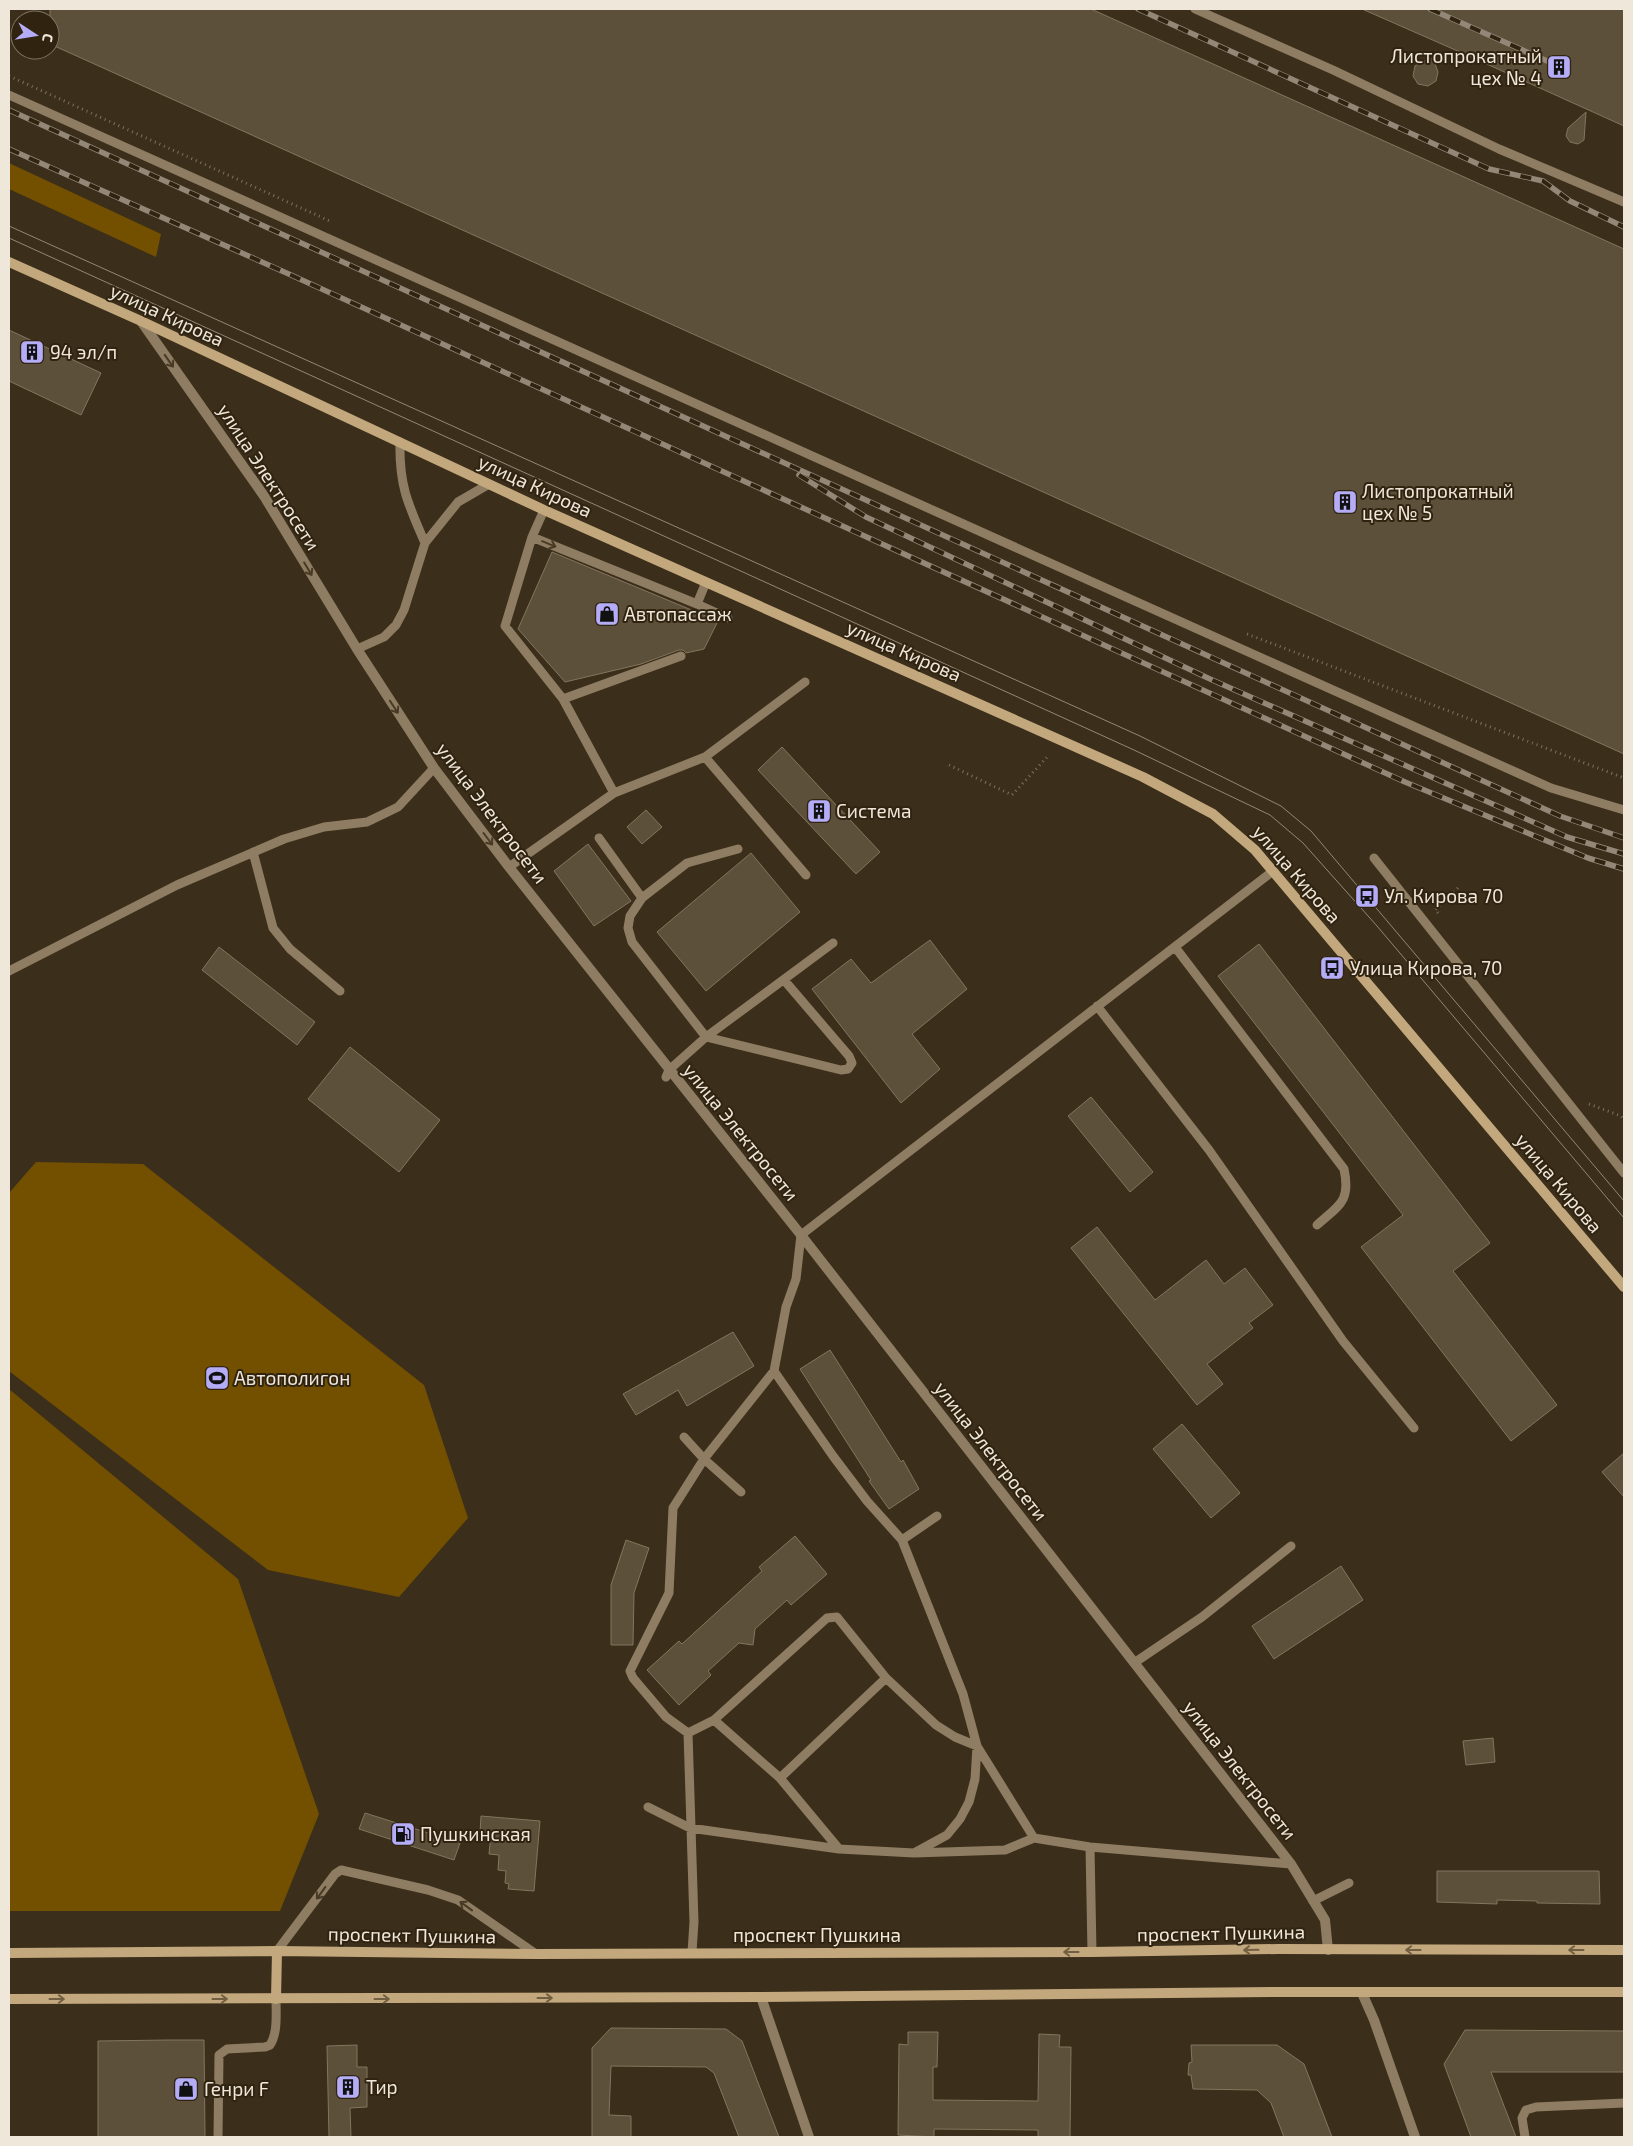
<svg xmlns="http://www.w3.org/2000/svg" width="1633" height="2146" font-family="'Exo 2',sans-serif">
	<rect width="100%" height="100%" fill="#3b2e1a"/>
	<path fill="#735000" d="M9 163 161 234 156 257 9 189Z
		M36 1162 143 1164 424 1385 468 1518 399 1597 268 1570 9 1371V1193Z
		M9 1389 238 1579 319 1814 280 1911H9Z"/>
	<path fill="#5d503a" stroke="#83755e" d="M50 9H1091L1624 249V754L50 44Z
		M1362 9H1624V126L1469 56Z
		M1433 58 1438 72 1436 81 1428 86 1418 84 1413 76 1415 66 1419 63Z
		M1586 112 1584 140 1578 144 1570 142 1566 136 1568 128Z
		M9 330 101 373 81 415 9 381Z
		M552 552 718 621 704 649 686 653 683 650H679L641 664 565 682 518 629Z
		M782 747 880 852 856 874 758 770Z
		M646 810 662 827 642 844 627 827Z
		M588 844 631 901 594 926 554 871Z
		M751 853 800 912 706 991 657 932Z
		M930 940 967 989 912 1034 940 1069 901 1103 812 989 851 959 871 983Z
		M1259 944 1490 1243 1453 1271 1557 1405 1511 1441 1361 1247 1403 1215 1218 976Z
		M219 947 315 1022 297 1045 202 970Z
		M350 1047 440 1120 399 1172 308 1099Z
		M1091 1097 1153 1172 1130 1192 1068 1116Z
		M1097 1227 1155 1300 1206 1260 1224 1284 1245 1268 1273 1305 1249 1323 1253 1328 1207 1364 1223 1384 1197 1405 1071 1248Z
		M733 1332 754 1366 687 1406 678 1390 636 1415 623 1394Z
		M830 1350 901 1462 903 1460 919 1489 889 1509 869 1481 871 1480 800 1369Z
		M1182 1424 1240 1493 1211 1518 1153 1449Z
		M1624 1453V1497L1602 1472Z
		M795 1536 827 1574 791 1605 787 1600 755 1629 753 1645 739 1643 708 1671 711 1675 679 1705 647 1670 679 1641 682 1644 762 1571 759 1567Z
		M626 1540 649 1548 634 1593 633 1645H611V1585Z
		M1341 1566 1363 1600 1274 1659 1252 1626Z
		M1493 1738 1495 1762 1466 1765 1463 1741Z
		M365 1813 460 1843 454 1860 359 1829Z
		M481 1816 540 1821 534 1891 508 1889 509 1884 505 1883 506 1871 498 1870 499 1855 489 1854 491 1834 480 1833Z
		M1437 1871H1599L1600 1904 1537 1903V1901L1497 1900V1904L1437 1902Z
		M611 2028 726 2029 742 2041 779 2137H739L714 2073 706 2067 611 2066 609 2115 631 2116V2137H592V2048Z
		M1465 2030 1624 2031V2072H1491L1516 2137H1471L1444 2064Z
		M908 2032H938L937 2067H933V2100L1038 2101 1039 2034 1060 2035 1059 2047H1071L1070 2137H1038V2130L934 2129V2137L898 2135 899 2044 908 2045Z
		M167 2040H204L205 2137H98V2041Z
		M357 2045V2067H367V2107L350 2108 351 2137H329L327 2046Z
		M1191 2045H1277L1304 2064 1332 2137H1284L1271 2103 1257 2090 1193 2089 1191 2075H1188L1189 2063 1192 2062Z"/>
	<g fill="none" stroke-linecap="round" stroke-linejoin="round">
		<path stroke="#7d7260" stroke-width="3" stroke-dasharray="1 4" stroke-linecap="butt" d="M9 76 332 222
			M1247 634 1624 778
			M949 765 1012 795 1049 755
			M1438 913 1435 910 1459 887
			M1589 1104 1621 1116 1624 1120"/>
		<path stroke="#8e7d63" stroke-width="9" d="M1195 9 1333 70 1499 149 1624 202
			M9 95 1551 788 1624 810
			M400 442C399 486 408 504 425 543
			M544 510 532 537 697 604 706 582
			M532 537 505 626 563 699 681 656
			M697 604 728 618
			M357 649 384 637 396 625 404 610 425 543 458 502 489 484
			M563 699 614 793
			M705 757 806 875
			M599 838 642 898
			M738 849 687 863 642 898 630 916 628 928 632 942 706 1037 841 1070 848 1069 852 1063 849 1056 784 980
			M253 852 273 928 290 949 340 991
			M1374 858 1624 1173
			M509 867 614 793 705 757 805 682
			M1175 947 1344 1169C1351 1202 1339 1205 1317 1225
			M9 971 177 885 284 839 324 827 367 822 398 807 434 768
			M1097 1006 1209 1150 1343 1341 1414 1428
			M666 1077 669 1070 706 1037 833 943
			M684 1437 704 1459 741 1492
			M902 1540 937 1516
			M1134 1663 1202 1617 1291 1546
			M886 1678 780 1778 714 1720 827 1618 837 1617 886 1678 936 1725 955 1737 977 1746 1034 1838
			M688 1733 714 1720
			M780 1778 839 1849
			M648 1807 690 1828 839 1849 914 1853 1005 1850 1034 1838 1090 1847 1291 1864
			M1090 1847 1092 1952
			M914 1853 947 1835 960 1819 969 1802 975 1779 977 1746 963 1694 902 1540 867 1501 833 1456 774 1371 786 1307 796 1279 801 1235 1273 871
			M1313 1901 1349 1883
			M277 1951 335 1874 341 1870 428 1890 458 1900 536 1954
			M692 1952 694 1922 688 1733 666 1717 633 1678 630 1671 669 1593 673 1508 704 1459 774 1371
			M218 2137 219 2055 227 2049 265 2047 270 2045C278 2033 276 2013 276 1999
			M1525 2137 1522 2118 1526 2110 1536 2107 1624 2103"/>
		<path stroke="#8e7d63" stroke-width="10" d="M1362 1993 1374 2020 1415 2137
			M761 1997 809 2137"/>
		<path stroke="#8e7d63" stroke-width="10" d="M141 321 264 496 357 649 434 768 509 867 801 1235 1291 1864 1325 1920 1328 1950"/>
		<path stroke="#c3a87e" stroke-width="10" d="M9 262 141 321 544 510 1143 777 1213 814 1255 850 1624 1287
			M9 1953 277 1951 536 1954 1092 1952 1278 1949 1624 1950
			M9 1999 761 1997 1279 1992H1624
			M276 1999 277 1951"/>
		<path stroke="#938878" stroke-width="1" d="M9 226 1140 736 1281 806 1311 831 1624 1201
			M9 238 1134 750 1270 815 1303 843 1377 926 1624 1218"/>
		<defs>
			<path id="rail" d="M1138 9 1489 169 1543 181 1570 201 1624 227
				M1430 9 1563 68
				M9 110 1560 816 1624 838
				M9 149 291 275 1405 782 1588 858 1624 869
				M799 475 866 517 1210 679 1567 837 1624 854"/>
		</defs>
		<use href="#rail" stroke="#938878" stroke-width="5.5"/>
		<use href="#rail" stroke="#302410" stroke-width="4" stroke-dasharray="11" stroke-linecap="butt"/>
	</g>
	<defs><path id="oneway-shaft" d="M-6 0H5M1.5-3L5.5 0L1.5 3" fill="none" stroke-width="1.6" stroke-linecap="round" stroke-linejoin="round" transform="scale(1.25)"/></defs>
	<g stroke="#483a25">
		<use href="#oneway-shaft" transform="translate(169 361) rotate(55)"/>
		<use href="#oneway-shaft" transform="translate(549 544) rotate(22)"/>
		<use href="#oneway-shaft" transform="translate(308 569) rotate(59)"/>
		<use href="#oneway-shaft" transform="translate(394 707) rotate(57)"/>
		<use href="#oneway-shaft" transform="translate(488 839) rotate(53)"/>
		<use href="#oneway-shaft" transform="translate(321 1893) rotate(126)"/>
		<use href="#oneway-shaft" transform="translate(466 1906) rotate(-144)"/>
	</g>
	<g stroke="#725f42">
		<use href="#oneway-shaft" transform="translate(1251 1950) rotate(179)"/>
		<use href="#oneway-shaft" transform="translate(1413 1950) rotate(-180)"/>
		<use href="#oneway-shaft" transform="translate(1576 1950) rotate(180)"/>
		<use href="#oneway-shaft" transform="translate(1071 1952) rotate(-180)"/>
		<use href="#oneway-shaft" transform="translate(545 1998)"/>
		<use href="#oneway-shaft" transform="translate(57 1999)"/>
		<use href="#oneway-shaft" transform="translate(220 1999)"/>
		<use href="#oneway-shaft" transform="translate(382 1999)"/>
	</g>
	<defs>
		<symbol id="building-square" viewBox="-11 -11 22 22"><rect x="-9" y="-9" width="18" height="18" rx="4" fill="#b5acf8" stroke="#302410"/><path d="M-4-6H4V6H1V3H-1V6H-4ZM-2.5-4.3h1.7v1.8h-1.7ZM.8-4.3h1.7v1.8H.8ZM-2.5-1h1.7V.8h-1.7ZM.8-1h1.7V.8H.8Z" fill="#111"/></symbol>
		<symbol id="shop-square" viewBox="-11 -11 22 22"><rect x="-9" y="-9" width="18" height="18" rx="4" fill="#b5acf8" stroke="#302410"/><path d="M-5-2.5h2.3a2.7 3.5 0 0 1 5.4 0H5L5.5 6h-11ZM-1.5-2.5h3a1.5 2.3 0 0 0-3 0Z" fill="#111"/></symbol>
		<symbol id="bus-square" viewBox="-11 -11 22 22"><rect x="-9" y="-9" width="18" height="18" rx="4" fill="#b5acf8" stroke="#302410"/><path d="M-5-6H5V4H4V6H2V4H-2V6H-4V4H-5ZM-3.5-4V0h7V-4ZM-3.5 1.2v1.5H-2V1.2ZM2 1.2v1.5H3.5V1.2Z" fill="#111"/></symbol>
		<symbol id="stadium-square" viewBox="-11 -11 22 22"><rect x="-9" y="-9" width="18" height="18" rx="4" fill="#b5acf8" stroke="#302410"/><path d="M0-5a6.5 5 0 1 0 0 10a6.5 5 0 1 0 0-10ZM-3.5-1.8h7v3.6h-7Z" fill="#111"/></symbol>
		<symbol id="fuel-square" viewBox="-11 -11 22 22"><rect x="-9" y="-9" width="18" height="18" rx="4" fill="#b5acf8" stroke="#302410"/><path d="M-5.5-6h7V0h2V4h1.3V-2.5L3-4.5l.8-.8L6-3V5H2.5V1h-1V6h-7ZM-4.2-4.7v3.2H.2V-4.7Z" fill="#111"/></symbol>
	</defs>
	<g fill-rule="evenodd">
		<use href="#building-square" x="1545" y="53" width="28" height="28"/>
		<use href="#building-square" x="18" y="338" width="28" height="28"/>
		<use href="#building-square" x="1331" y="488" width="28" height="28"/>
		<use href="#shop-square" x="593" y="600" width="28" height="28"/>
		<use href="#building-square" x="805" y="797" width="28" height="28"/>
		<use href="#bus-square" x="1353" y="882" width="28" height="28"/>
		<use href="#bus-square" x="1318" y="954" width="28" height="28"/>
		<use href="#stadium-square" x="203" y="1364" width="28" height="28"/>
		<use href="#fuel-square" x="389" y="1820" width="28" height="28"/>
		<use href="#building-square" x="334" y="2073" width="28" height="28"/>
		<use href="#shop-square" x="172" y="2075" width="28" height="28"/>
	</g>
	<g text-anchor="middle" stroke-width="4" stroke-linejoin="round" paint-order="stroke">
		<g font-size="19" fill="#efe7da" stroke="#302410" text-anchor="start">
			<text x="1542" y="63" text-anchor="end">Листопрокатный<tspan x="1542" dy="22">цех № 4</tspan></text>
			<text x="50" y="359">94 эл/п</text>
			<text x="1362" y="498">Листопрокатный<tspan x="1362" dy="22">цех № 5</tspan></text>
			<text x="624" y="621">Автопассаж</text>
			<text x="836" y="818">Система</text>
			<text x="1384" y="903">Ул. Кирова 70</text>
			<text x="1350" y="975">Улица Кирова, 70</text>
			<text x="234" y="1385">Автополигон</text>
			<text x="420" y="1841">Пушкинская</text>
			<text x="366" y="2094">Тир</text>
			<text x="204" y="2096">Генри F</text>
		</g>
		<g font-size="19" fill="#efe7da" stroke="#302410">
			<text transform="translate(167 315) rotate(25)" y="7">улица Кирова</text>
			<text transform="translate(269 477) rotate(57)" y="7">улица Электросети</text>
			<text transform="translate(535 486) rotate(25)" y="7">улица Кирова</text>
			<text transform="translate(904 651) rotate(24)" y="7">улица Кирова</text>
			<text transform="translate(492 813) rotate(53)" y="7">улица Электросети</text>
			<text transform="translate(1297 874) rotate(49)" y="7">улица Кирова</text>
			<text transform="translate(741 1132) rotate(51)" y="7">улица Электросети</text>
			<text transform="translate(1559 1183) rotate(50)" y="7">улица Кирова</text>
			<text transform="translate(991 1451) rotate(52)" y="7">улица Электросети</text>
			<text transform="translate(1240 1770) rotate(52)" y="7">улица Электросети</text>
			<text transform="translate(1221 1933) rotate(-1)" y="7">проспект Пушкина</text>
			<text transform="translate(412 1935) rotate(1)" y="7">проспект Пушкина</text>
			<text x="817" y="1942">проспект Пушкина</text>
		</g>
	</g>
	<rect width="1633" height="2146" fill="none" stroke="#efe7da" stroke-width="20"/>
	<g transform="translate(35 35) rotate(102)"><circle r="24" fill="#302410" stroke="#7c7261"/>
	<path d="M0-4L9 19L0 12L-9 19Z" fill="#b5acf8"/>
	<text y="-8" font-size="14" font-weight="bold" text-anchor="middle" fill="#efe7da">С</text>
	</g>
</svg>
